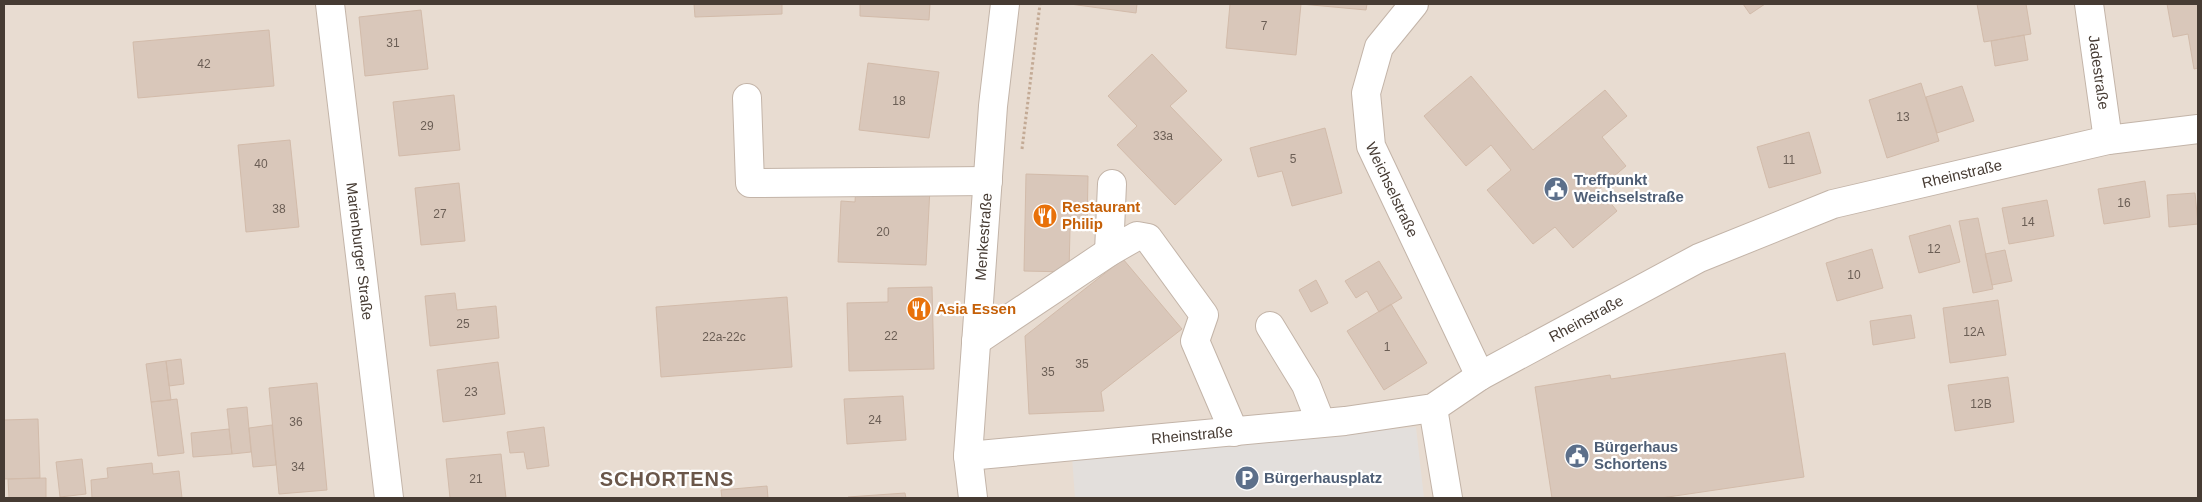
<svg xmlns="http://www.w3.org/2000/svg" width="2202" height="502" font-family="Arial,sans-serif">
	<rect width="100%" height="100%" fill="#f3ebe3"/>
	<path fill="#e8dcd1" d="M4 4H2198V498H4Z"/>
	<path fill="#e3dfdc" d="M1416 427 1424 498H1075L1072 457Z"/>
	<path fill="#d9c7ba" stroke="#d2bbaa" d="M694 4H782V14L695 17Z
		M860 4H930L929 20 860 16Z
		M1070 4H1137L1136 13Z
		M1230 4H1301L1296 55 1226 48Z
		M1301 4H1367L1366 10Z
		M1743 4H1765L1750 14Z
		M1977 4H2026L2031 34 1984 42Z
		M2167 4H2198V68L2194 69 2188 34 2173 37Z
		M421 10 428 69 365 76 359 17Z
		M269 30 274 86 138 98 133 42Z
		M2024 35 2028 60 1995 66 1991 41Z
		M1152 54 1187 91 1170 106 1222 160 1175 205 1117 145 1137 126 1108 96Z
		M868 63 939 72 929 138 859 130Z
		M1471 76 1533 150 1605 90 1627 116 1602 137 1626 166 1599 189 1617 211 1573 248 1555 227 1533 244 1487 190 1511 170 1491 145 1466 166 1424 116Z
		M1921 83 1939 141 1887 158 1869 100Z
		M1962 86 1974 121 1937 133 1926 97Z
		M454 95 460 150 399 156 393 102Z
		M1325 128 1342 193 1292 206 1282 171 1258 177 1250 148Z
		M1809 132 1821 173 1769 188 1757 147Z
		M290 140 299 227 246 232 238 145Z
		M1026 174 1088 176 1087 229H1070L1069 272 1024 271Z
		M2145 181 2150 217 2104 224 2098 189Z
		M459 183 465 241 421 245 415 188Z
		M856 184 930 188 926 265 838 262 841 201 855 202Z
		M2195 193 2198 224 2169 227 2167 195Z
		M2047 200 2054 236 2009 244 2002 208Z
		M1978 218 1993 289 1973 293 1959 221Z
		M1950 225 1960 262 1919 273 1909 236Z
		M1872 249 1883 288 1837 301 1826 263Z
		M2005 250 2012 281 1992 285 1985 254Z
		M1123 259 1182 329 1101 392 1104 411 1029 414 1025 336Z
		M1379 261 1402 298 1379 312 1367 291 1356 298 1345 281Z
		M1316 280 1328 303 1311 312 1299 290Z
		M932 287 934 369 849 371 847 303 888 302V288Z
		M455 293 457 310 496 306 499 338 430 346 425 296Z
		M787 297 792 367 661 377 656 307Z
		M1998 300 2006 355 1950 363 1943 308Z
		M1391 304 1427 363 1384 390 1347 331Z
		M1911 315 1915 338 1873 345 1870 321Z
		M1785 353 1804 477 1661 498H1552L1535 387 1610 375 1611 379Z
		M181 359 184 384 169 386 166 361Z
		M166 361 171 400 151 402 146 364Z
		M498 362 505 414 443 422 437 370Z
		M2008 377 2014 422 1955 431 1948 385Z
		M317 383 327 490 279 494 269 388Z
		M903 396 906 440 847 444 844 399Z
		M177 399 184 453 158 456 151 402Z
		M247 407 251 452 232 454 227 409Z
		M38 419 40 478 4 479V420Z
		M272 425 276 465 253 467 249 428Z
		M544 427 549 466 527 469 524 452 510 453 507 432Z
		M229 429 232 454 193 457 191 433Z
		M501 454 506 498H450L446 459Z
		M82 459 86 494 60 497 56 462Z
		M152 463 153 474 179 471 182 498H92L91 480 108 478 107 468Z
		M46 478V498H9L8 479Z
		M767 486 768 498H722L721 490Z
		M905 493 906 498H848V497Z"/>
	<g fill="none" stroke-linecap="round" stroke-linejoin="round">
		<defs>
			<g id="minor">
				<path id="s1" d="M330 4 389 498"/>
				<path id="s2" d="M1414 4 1379 47 1366 93 1371 146 1480 376"/>
				<path id="s3" d="M2089 4 2108 140"/>
				<path d="M747 98 750 183 988 181"/>
				<path d="M1109 252 1112 184"/>
				<path d="M1270 326 1306 385 1321 423"/>
				<path d="M976 341 1109 252 1137 236 1148 238 1204 315 1195 341 1234 432"/>
				<path d="M1433 408 1448 498"/>
				<path id="s4" d="M968 456 1345 421 1433 408 1480 376 1699 258 1833 204 2108 140 2198 129"/>
				<path id="s5" d="M973 498 968 456 993 106 1005 4"/>
			</g>
		</defs>
		<use href="#minor" stroke="#c3b4a8" stroke-width="30"/>
		<path stroke="#c3aa95" stroke-width="3" stroke-dasharray="2.5 2.5" stroke-linecap="butt" d="M1022 149 1040 4"/>
		<use href="#minor" stroke="#fff" stroke-width="28"/>
	</g>
	<defs>
		<symbol id="civic-disc" viewBox="-11 -11 22 22"><circle r="9.5" fill="#5c6f8a" stroke="#fff"/><path d="M-.6-6.5H3V-4.5H.6V-3L4-1V1h2V6H-6V1h2V-1L-.6-3ZM-1.2 2.5V6h2.4V2.5Z" fill="#fff"/></symbol>
		<symbol id="restaurant-disc" viewBox="-11 -11 22 22"><circle r="9.5" fill="#e8710a" stroke="#fff"/><path d="M-5-6h1v4h1v-4h1v4h1v-4h1v5L-1.5 .5V6h-2V.5L-5-1ZM5-6V6H3V1.5H1.5Q1.5-4 5-6Z" fill="#fff"/></symbol>
		<symbol id="parking-disc" viewBox="-11 -11 22 22"><circle r="9.5" fill="#5c6f8a" stroke="#fff"/><path d="M-3.5-5.5H1a3.5 3.5 0 0 1 0 7H-1V5.5H-3.5ZM-1-3.4V-.6H.8a1.4 1.4 0 0 0 0-2.8Z" fill="#fff"/></symbol>
	</defs>
	<g fill-rule="evenodd">
		<use href="#civic-disc" x="1542" y="175" width="28" height="28"/>
		<use href="#restaurant-disc" x="1031" y="202" width="28" height="28"/>
		<use href="#restaurant-disc" x="905" y="295" width="28" height="28"/>
		<use href="#civic-disc" x="1563" y="442" width="28" height="28"/>
		<use href="#parking-disc" x="1233" y="464" width="28" height="28"/>
	</g>
	<g text-anchor="middle" stroke-width="4.5" stroke-linejoin="round" paint-order="stroke">
		<g font-size="12" fill="#6b5e55">
			<text x="1264" y="30">7</text>
			<text x="393" y="47">31</text>
			<text x="204" y="68">42</text>
			<text x="899" y="105">18</text>
			<text x="1903" y="121">13</text>
			<text x="427" y="130">29</text>
			<text x="1163" y="140">33a</text>
			<text x="1293" y="163">5</text>
			<text x="1789" y="164">11</text>
			<text x="261" y="168">40</text>
			<text x="2124" y="207">16</text>
			<text x="279" y="213">38</text>
			<text x="440" y="218">27</text>
			<text x="2028" y="226">14</text>
			<text x="883" y="236">20</text>
			<text x="1934" y="253">12</text>
			<text x="1854" y="279">10</text>
			<text x="463" y="328">25</text>
			<text x="1974" y="336">12A</text>
			<text x="891" y="340">22</text>
			<text x="724" y="341">22a-22c</text>
			<text x="1387" y="351">1</text>
			<text x="1082" y="368">35</text>
			<text x="1048" y="376">35</text>
			<text x="471" y="396">23</text>
			<text x="1981" y="408">12B</text>
			<text x="875" y="424">24</text>
			<text x="296" y="426">36</text>
			<text x="298" y="471">34</text>
			<text x="476" y="483">21</text>
		</g>
		<g font-size="15" fill="#463b33" stroke="#fff">
			<text dy="5" stroke="none"><textPath href="#s3" startOffset="69">Jadestraße</textPath></text>
			<text dy="5" stroke="none"><textPath href="#s4" startOffset="1050">Rheinstraße</textPath></text>
			<text dy="5" stroke="none"><textPath href="#s2" startOffset="205">Weichselstraße</textPath></text>
			<text dy="5" stroke="none"><textPath href="#s5" startOffset="262">Menkestraße</textPath></text>
			<text dy="5" stroke="none"><textPath href="#s1" startOffset="249">Marienburger Straße</textPath></text>
			<text dy="5" stroke="none"><textPath href="#s4" startOffset="645">Rheinstraße</textPath></text>
			<text dy="5" stroke="none"><textPath href="#s4" startOffset="225">Rheinstraße</textPath></text>
		</g>
		<g font-size="15" font-weight="bold" fill="#4e5e75" stroke="#fff" text-anchor="start">
			<text x="1574" y="185">Treffpunkt<tspan x="1574" dy="17">Weichselstraße</tspan></text>
			<text x="1594" y="452">Bürgerhaus<tspan x="1594" dy="17">Schortens</tspan></text>
			<text x="1264" y="483">Bürgerhausplatz</text>
		</g>
		<g font-size="15" font-weight="bold" fill="#c56008" stroke="#fff" text-anchor="start">
			<text x="1062" y="212">Restaurant<tspan x="1062" dy="17">Philip</tspan></text>
			<text x="936" y="314">Asia Essen</text>
		</g>
		<g font-size="20" font-weight="bold" letter-spacing="1" fill="#6a5649" stroke="#fff">
			<text x="667" y="486">SCHORTENS</text>
		</g>
	</g>
	<rect width="2202" height="502" fill="none" stroke="#463b33" stroke-width="10"/>
</svg>
